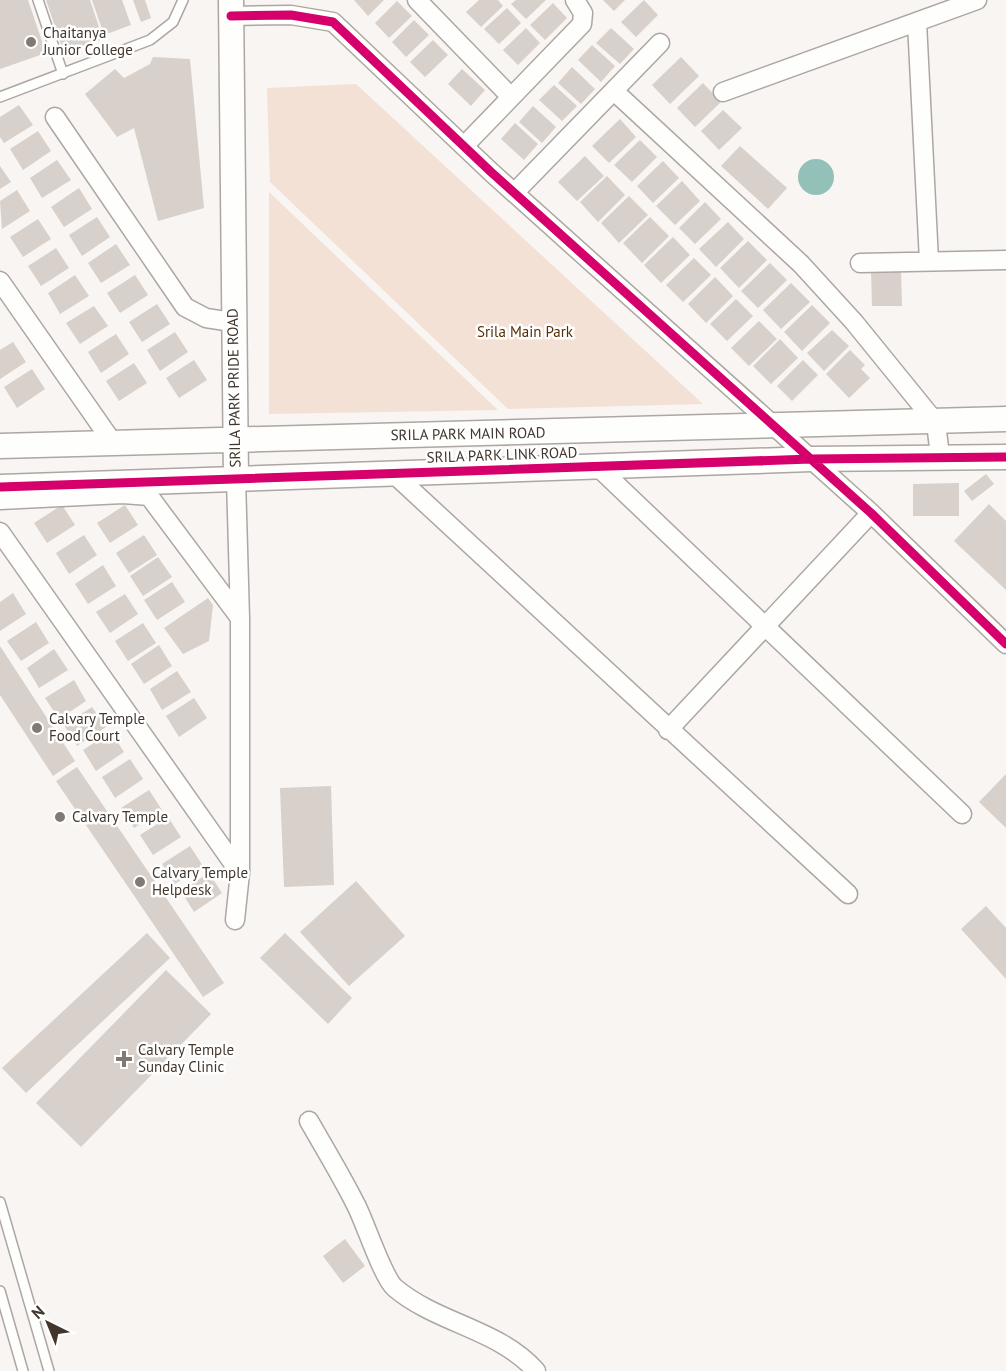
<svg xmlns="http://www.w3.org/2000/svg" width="1006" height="1371" font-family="'PT Sans',sans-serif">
	<rect width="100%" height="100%" fill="#f8f5f3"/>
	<path fill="#f4e1d5" d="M356 84 703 404 508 409 270 182 267 88Z
		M269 192 498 410 269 414Z"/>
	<path fill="#93c0b8" d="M798 177a18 18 0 1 1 36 0a18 18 0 1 1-36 0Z"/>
	<path fill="#d7d0cb" d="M0 0H28L46 53 0 69Z
		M46 0H90L103 39 64 53Z
		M92 0H122L131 25 104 35Z
		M133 0H145L151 18 141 22Z
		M354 0H384L368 16Z
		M479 0H498L503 6 481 27 466 12Z
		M516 0H546L526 19 511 4Z
		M603 0H625L614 11Z
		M644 0 658 15 636 37 621 22Z
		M397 1 412 16 389 38 375 23Z
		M553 3 567 18 545 40 530 25Z
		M507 8 521 23 499 44 484 29Z
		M414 20 429 35 406 57 392 42Z
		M526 28 540 43 518 65 503 50Z
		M611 28 634 49 620 64 596 43Z
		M433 40 448 55 425 77 410 62Z
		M592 45 615 66 601 82 578 60Z
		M153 57 190 59 204 208 158 221 134 128 117 137 85 94 115 69 124 78 150 64Z
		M681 57 699 76 670 104 652 85Z
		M572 67 595 89 581 104 558 83Z
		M462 69 485 90 471 106 448 84Z
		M703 83 721 102 695 127 677 108Z
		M554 85 577 106 562 121 539 100Z
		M19 105 33 125 4 143 0 137V117Z
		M533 106 556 127 542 143 519 122Z
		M723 110 742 128 719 150 701 131Z
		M620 119 636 137 609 163 592 146Z
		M515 123 538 144 524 160 501 139Z
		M38 131 51 151 23 170 10 149Z
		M640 140 657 157 632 182 614 165Z
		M740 146 787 188 768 209 721 166Z
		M585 156 604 176 577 201 558 182Z
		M57 160 71 180 42 198 30 178Z
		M663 161 679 178 653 203 637 186Z
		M0 166 11 182 0 189Z
		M607 176 625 195 598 222 580 202Z
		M682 181 700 201 675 225 656 206Z
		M79 188 92 209 64 227 51 207Z
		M17 190 30 211 2 229 0 201Z
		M629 196 648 215 619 243 601 223Z
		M705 202 721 219 695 244 679 228Z
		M97 217 110 237 82 256 69 235Z
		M650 217 669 236 642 263 623 243Z
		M38 219 51 239 23 257 10 237Z
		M728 222 744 239 716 267 699 249Z
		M673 237 690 255 661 283 644 265Z
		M748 241 767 260 739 288 720 268Z
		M116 244 130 265 101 283 88 263Z
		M56 248 69 268 41 286 28 266Z
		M694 258 711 275 683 302 666 285Z
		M770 263 787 280 758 308 741 291Z
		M901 270 902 306H872L871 271Z
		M75 275 89 296 60 314 48 293Z
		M135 275 148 295 120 313 107 293Z
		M715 277 733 296 706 323 688 304Z
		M791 283 810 302 781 329 763 310Z
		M736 299 753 316 727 341 710 324Z
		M157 304 170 324 142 342 129 322Z
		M812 305 830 323 802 351 784 332Z
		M94 306 108 326 80 344 66 323Z
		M759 321 777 339 749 366 731 348Z
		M832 330 849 346 824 371 807 353Z
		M175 332 188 352 160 371 147 350Z
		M116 334 129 354 101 373 88 352Z
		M780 339 798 358 771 384 753 366Z
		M13 342 26 362 0 379V350Z
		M850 350 865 365 861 369 870 378 849 398 826 374Z
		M194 360 207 380 179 398 166 378Z
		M803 360 818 375 792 401 777 386Z
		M134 363 147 383 119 401 106 381Z
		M32 369 45 389 17 408 4 387Z
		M986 474 994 484 972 501 964 491Z
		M959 483V516H913V484Z
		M989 504 1006 521V590L954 541Z
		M62 505 75 525 47 543 34 523Z
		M125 505 138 525 110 543 97 523Z
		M84 535 97 555 69 574 56 553Z
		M144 535 157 555 129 573 116 553Z
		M158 557 172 577 143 596 130 576Z
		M103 565 116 586 88 604 75 584Z
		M172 582 185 602 157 620 144 600Z
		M13 593 26 614 0 631V602Z
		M125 594 138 614 110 633 96 612Z
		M208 598 213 605 209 641 183 654 164 628Z
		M36 622 49 643 21 661 7 641Z
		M143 623 156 643 128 661 115 641Z
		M159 645 172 666 144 684 131 664Z
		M0 646 75 761 53 776 0 695Z
		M54 649 68 670 39 688 27 668Z
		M177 671 191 692 162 710 150 689Z
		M74 680 86 701 59 719 45 698Z
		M194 698 207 718 179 737 166 716Z
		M92 707 106 727 77 746 64 725Z
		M111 732 124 752 96 771 83 750Z
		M130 759 143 779 115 798 102 777Z
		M77 767 224 983 203 997 56 781Z
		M1006 774V828L979 802Z
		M331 786 334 885 284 887 280 788Z
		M149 790 162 810 134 828 121 808Z
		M168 817 181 837 153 855 140 835Z
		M190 846 203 866 175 884 162 864Z
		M209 873 222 893 194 912 181 891Z
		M356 881 405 936 349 986 300 932Z
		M986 906 1006 928V979L961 929Z
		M147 933 170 958 26 1093 2 1068Z
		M285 933 352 998 328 1024 260 958Z
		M166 970 211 1014 81 1147 36 1103Z
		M345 1239 365 1266 343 1283 323 1256Z"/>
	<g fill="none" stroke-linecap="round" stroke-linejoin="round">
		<defs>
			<path id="lane" d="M38 0 63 74
				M0 97 150 40 173 22 183 0
				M0 1202 49 1371
				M0 1291 23 1371"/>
			<path id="street" d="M417 0 511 97
				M231 16 291 15 333 22 491 172 871 513 1006 644
				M917 22 929 261
				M614 91 801 264 854 322 936 423 940 456
				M723 92 977 0
				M55 117 185 307 206 318 232 322
				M464 146 582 24 583 13 575 0
				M515 192 660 43
				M860 263 1006 260
				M0 281 113 443
				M598 467 962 814
				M394 474 848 894
				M0 500 123 494 149 496 240 618
				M0 532 240 873
				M668 730 871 513
				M235 920 240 873V618L236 479
				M309 1121C325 1149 342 1177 356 1205 365 1222 383 1278 395 1288 438 1324 499 1329 536 1371"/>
			<path id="secondary" d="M231 0 236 479
				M0 446 1006 419
				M0 487 811 459 1006 457"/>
		</defs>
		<use href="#lane" stroke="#ada6a2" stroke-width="12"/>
		<use href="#street" stroke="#ada6a2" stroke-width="21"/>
		<use href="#secondary" stroke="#ada6a2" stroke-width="27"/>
		<use href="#lane" stroke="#fefefd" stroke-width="9"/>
		<use href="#street" stroke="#fefefd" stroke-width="18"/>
		<use href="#secondary" stroke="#fefefd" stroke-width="24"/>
		<defs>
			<path id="cycleway" d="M231 16 291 15 333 22 491 172 871 513 1006 644
				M0 487 811 459 1006 457"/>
		</defs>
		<use href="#cycleway" stroke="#fff" stroke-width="13"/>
		<use href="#cycleway" stroke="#d6006c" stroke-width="9"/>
	</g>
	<g fill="#827972" stroke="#fff" stroke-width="2">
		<circle cx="31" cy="42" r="6"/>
		<circle cx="37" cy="728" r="6"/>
		<circle cx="60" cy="817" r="6"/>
		<circle cx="140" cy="882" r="6"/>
		<path d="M121 1050h6v6h6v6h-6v6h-6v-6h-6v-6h6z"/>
	</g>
	<g text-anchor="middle" stroke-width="5" stroke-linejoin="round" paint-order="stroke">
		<g font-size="15" fill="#42362d" stroke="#fff" text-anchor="start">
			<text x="43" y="38">Chaitanya<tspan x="43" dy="17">Junior College</tspan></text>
			<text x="49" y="724">Calvary Temple<tspan x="49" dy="17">Food Court</tspan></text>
			<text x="72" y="822">Calvary Temple</text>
			<text x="152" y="878">Calvary Temple<tspan x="152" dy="17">Helpdesk</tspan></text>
			<text x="138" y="1055">Calvary Temple<tspan x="138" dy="17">Sunday Clinic</tspan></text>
		</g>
		<g font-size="15" fill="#582d06" stroke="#fff">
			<text x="525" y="337">Srila Main Park</text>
		</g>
		<g font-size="15" fill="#42362d" stroke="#fff">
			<text transform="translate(234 388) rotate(-91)" y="5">SRILA PARK PRIDE ROAD</text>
			<text transform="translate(468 434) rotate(-1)" y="5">SRILA PARK MAIN ROAD</text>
			<text transform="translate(502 455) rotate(-2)" y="5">SRILA PARK LINK ROAD</text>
		</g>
	</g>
	<g transform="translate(48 1323) rotate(317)" stroke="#ffffff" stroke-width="4.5" paint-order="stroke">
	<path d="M0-4.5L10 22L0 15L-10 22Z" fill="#42362d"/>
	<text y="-9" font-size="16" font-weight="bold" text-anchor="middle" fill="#42362d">N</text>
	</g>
</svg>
